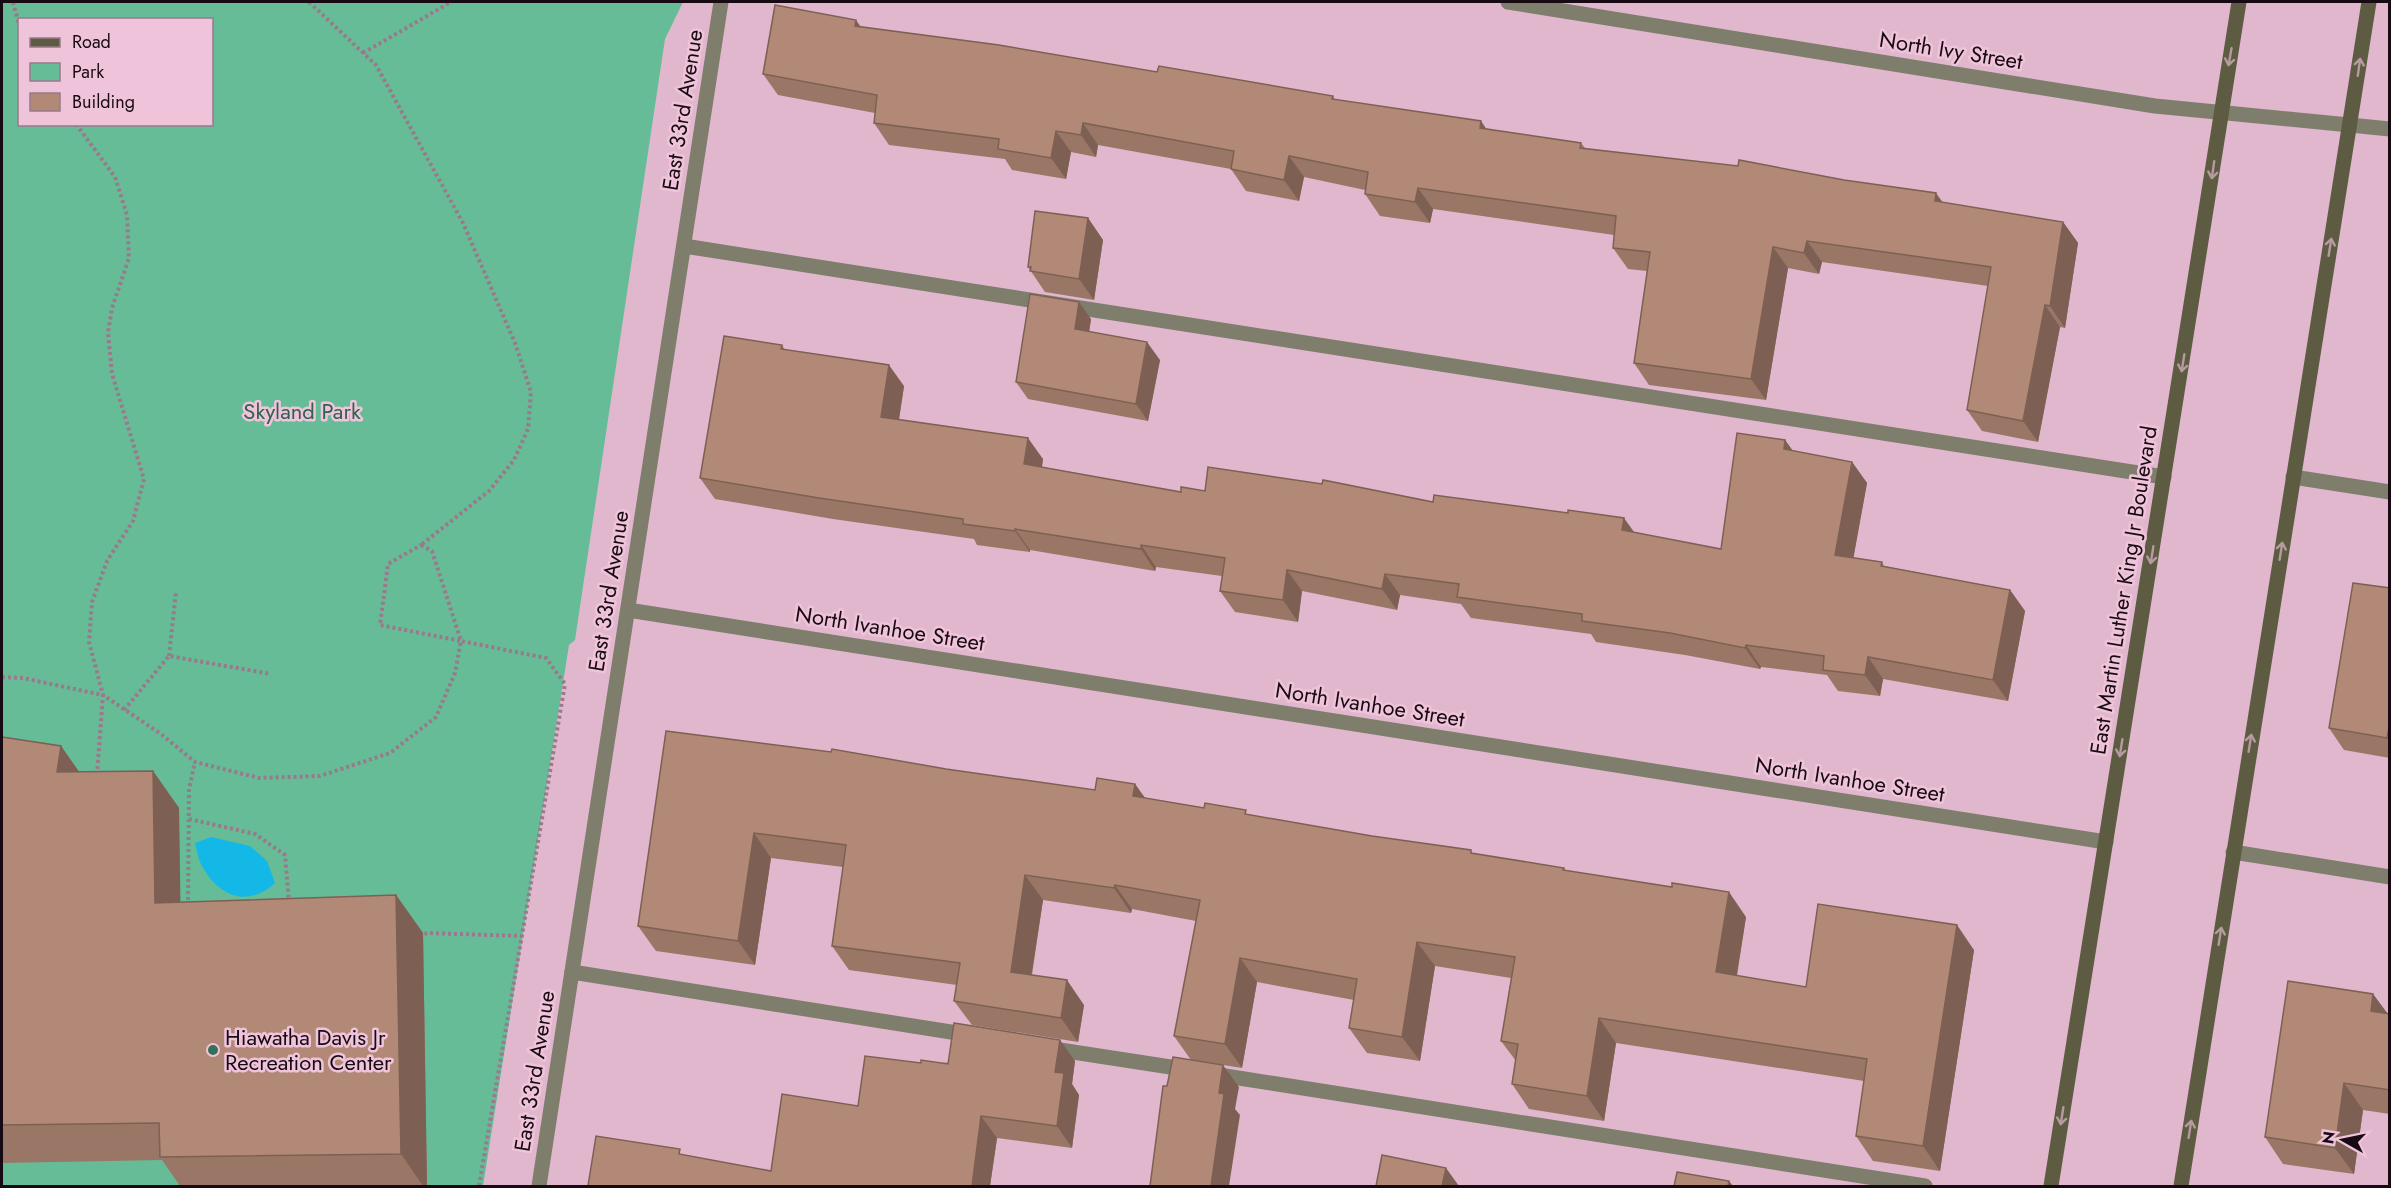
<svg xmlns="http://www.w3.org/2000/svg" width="2391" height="1188" viewBox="0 0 2391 1188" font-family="Jost,sans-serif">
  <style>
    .green { fill: #67bc98; fill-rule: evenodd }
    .water { fill: #13b8e6 }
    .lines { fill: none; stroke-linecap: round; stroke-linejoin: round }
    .path { stroke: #99798b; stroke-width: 4; stroke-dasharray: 3 3; stroke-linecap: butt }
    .lane { stroke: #7f7e6d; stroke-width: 15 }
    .street { stroke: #7f7e6d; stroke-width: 15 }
    .secondary { stroke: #5d5c42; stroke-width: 15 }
    .wall { fill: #997666 }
    .shaded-wall { fill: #7d6053 }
    .building { fill: #b28977; stroke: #7d6053; stroke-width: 1.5 }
    .oneway { stroke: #b59a9e }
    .poi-dot { fill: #366f58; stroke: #efc4db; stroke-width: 2 }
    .labels { text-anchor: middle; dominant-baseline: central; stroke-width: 5; stroke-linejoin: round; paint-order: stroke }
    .street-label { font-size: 22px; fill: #170a12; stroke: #efc4db }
    .park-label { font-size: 22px; fill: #2f624d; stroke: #efc4db }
    .poi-label { font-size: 22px; fill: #170a12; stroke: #efc4db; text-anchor: start }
  </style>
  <rect width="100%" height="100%" fill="#e1b7ce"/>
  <path class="green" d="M2,2H683L665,39L575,640L569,645L483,1186H2ZM20,20H212V124H20Z"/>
  <path class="water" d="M211,837L250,846L267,861L275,883C248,908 219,897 202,866C198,859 197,850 195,843Z"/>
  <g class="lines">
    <path class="path" d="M13,2L20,28
      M309,2L376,65L463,223L515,343L531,392L528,429L514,460L489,491L421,545
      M363,53L451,2
      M76,124L115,177L127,215L129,258L112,308L108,333L112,374L144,479L133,521L107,561L92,602L89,642L103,695L161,734L195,762L259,778L320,776L390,753L436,717L455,673L461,641L546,658L565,684L479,1186
      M421,545L432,551L461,641L380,625L388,564Z
      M169,656L176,592
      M2,677L23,678L103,695L97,774
      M124,710L169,656L271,674
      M189,819L255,834L285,855L289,902
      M188,906L189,789L195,762
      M419,937L427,933L522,936"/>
    <path class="lane" d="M684,246L2164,477
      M2293,477L2390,492
      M572,972L970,1035
      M1047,1048L1190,1070
      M1213,1074L1925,1186"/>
    <path class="street" d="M1508,2L2155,106L2390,129
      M628,610L2106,842
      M2233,852L2390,877
      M539,1186L721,2"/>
    <path class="secondary" d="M2051,1186L2239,2
      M2181,1186L2369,2"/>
  </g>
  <path class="wall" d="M860,27L1157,72L1333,96L1335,100L1486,129L1581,143L1585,148L2063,222L2078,243L2065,328L2060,327L2038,442L1982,431L1967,410L1988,286L1822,262L1819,274L1788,268L1766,400L1649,385L1634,363L1647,271L1628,269L1613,248L1614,235L1433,209L1430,223L1380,216L1365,194V190L1304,177L1299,201L1246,191L1231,169L1098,145L1096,157L1071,152L1066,179L1012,170L1005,159L889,145L874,123L875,113L778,95L763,74Z
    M1088,218L1103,240L1094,300L1045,292L1028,267Z
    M1091,319L1089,332L1160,360L1148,421L1028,399L1016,382Z
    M782,345L785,350L904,386L899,420L1043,459L1042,467L1181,492L1205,491L1433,502L1634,533L1721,549L1785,440L1793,451L1852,462L1867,483L1853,558L1882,562L1884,566L2010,590L2025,611L2008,701L1883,679L1880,696L1838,691L1827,675L1761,667L1760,669L1685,655L1596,642L1591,634L1471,618L1461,604L1400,595L1397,610L1302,591L1298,622L1235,612L1220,591L1222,576L1156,567L1155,571L1030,550V552L977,545L974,539L833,519L715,499L700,478Z
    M2390,588V758L2344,750L2329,728Z
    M666,731L1095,790L1135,784L1145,798L1249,815L1474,854L1564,868L1565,870L1746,917L1737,976L1806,987L1974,950L1940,1171L1873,1161L1856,1136L1864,1081L1616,1043L1604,1121L1529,1109L1512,1084L1516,1061L1501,1041L1511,978L1435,966L1420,1061L1367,1053L1349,1028L1354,1000L1257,982L1242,1068L1191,1060L1174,1036L1196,921L1132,909L1131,913L1043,900L1032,975L1084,1005L1078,1042L972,1025L954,1001L957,985L849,970L832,946L843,867L771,858L755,965L656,951L638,926Z
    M2,737L61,746L79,772L153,771L179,808L180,902L396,895L423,933L427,1186H180L162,1160L2,1163Z
    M2373,994L2387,1013L2390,1014V1114L2363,1110L2354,1174L2283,1164L2265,1137Z
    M1075,1061L1072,1084L1079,1095L1072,1148L997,1138L990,1186H588L685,1155L771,1171L858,1106L921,1063Z"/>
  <path class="shaded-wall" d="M856,20L871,42L855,26Z
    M1481,121L1496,143L1480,128Z
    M1083,123L1098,145L1096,157L1081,135Z
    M1056,131L1071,152L1066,179L1051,158Z
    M1289,156L1304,177L1299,201L1284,180Z
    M1418,188L1433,209L1430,223L1415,202Z
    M1936,193L1951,214L1935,201Z
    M1088,218L1103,240L1094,300L1079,279Z
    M2063,222L2078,243L2065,328L2050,306Z
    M1807,241L1822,262L1819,274L1804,253Z
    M1773,247L1788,268L1766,400L1751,379Z
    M1079,302L1091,319L1087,347L1075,329Z
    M2045,305L2060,327L2038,442L2023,421Z
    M1147,342L1160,360L1148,421L1136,404Z
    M889,365L904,386L896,438L881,417Z
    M1028,438L1043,459L1039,486L1024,464Z
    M1785,440L1800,461L1784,449Z
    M1852,462L1867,483L1850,577L1835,555Z
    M1624,518L1639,539L1622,530Z
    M1015,529L1030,550V552L1015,531Z
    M1141,545L1156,567L1155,571L1141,549Z
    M1287,570L1302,591L1298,622L1283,600Z
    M1385,574L1400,595L1397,610L1382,589Z
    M2010,590L2025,611L2008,701L1993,680Z
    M1746,645L1761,667L1760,669L1745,648Z
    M1868,657L1883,679L1880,696L1865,675Z
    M2390,722V742L2387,738Z
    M61,746L87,783L57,772Z
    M153,771L179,808L181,940L155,903Z
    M1135,784L1152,808L1133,796Z
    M754,833L771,858L755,965L738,941Z
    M1025,875L1043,900L1028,996L1011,972Z
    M1115,885L1132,909L1131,913L1114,888Z
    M1729,892L1746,917L1733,997L1716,972Z
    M396,895L423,933L427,1186H423L401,1154Z
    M1957,925L1974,950L1940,1171L1923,1146Z
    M1417,942L1435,966L1420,1061L1402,1037Z
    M1240,958L1257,982L1242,1068L1225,1044Z
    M1067,980L1084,1005L1078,1042L1061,1018Z
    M2373,994L2390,1017L2371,1011Z
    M1599,1018L1616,1043L1604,1121L1587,1096Z
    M1060,1040L1075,1061L1072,1084L1079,1095L1072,1148L1057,1126L1055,1072Z
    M1223,1065L1239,1087L1235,1109L1240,1115L1229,1186H1211L1219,1093Z
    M2344,1083L2363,1110L2354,1174L2335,1148Z
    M981,1116L997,1138L990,1186H972Z
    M1446,1168L1459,1186H1442Z
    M1729,1181L1733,1186H1728Z"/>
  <path class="building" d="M775,5L856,20L855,26L999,45L1157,72L1159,66L1333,96L1332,99L1481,121L1480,128L1581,143L1580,148L1738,166L1739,160L1844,180L1936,193L1935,201L2063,222L2050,306L2045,305L2023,421L1967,410L1991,267L1807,241L1804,253L1773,247L1751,379L1634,363L1650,252L1613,248L1616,216L1418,188L1415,202L1365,194L1368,172L1289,156L1284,180L1231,169L1234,151L1083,123L1081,135L1056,131L1051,158L998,149L999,139L874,123L877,95L763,74Z
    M1035,211L1088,218L1079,279L1030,271L1031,267H1028Z
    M1030,294L1079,302L1075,329L1147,342L1136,404L1016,382Z
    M724,336L782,345L781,349L889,365L881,417L1028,438L1024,464L1181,492V487L1205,491L1208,467L1322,484L1323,480L1433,502L1434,495L1568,513V510L1624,518L1622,530L1721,549L1737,433L1785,440L1784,449L1852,462L1835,555L1882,562L1881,566L2010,590L1993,680L1868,657L1865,675L1823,670L1824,656L1746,645L1745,648L1670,633L1582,621V614L1457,597L1459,584L1385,574L1382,589L1287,570L1283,600L1220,591L1225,558L1141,545V549L1015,529V531L963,524V519L819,498L700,478Z
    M2353,583L2390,588V722L2387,738L2329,728Z
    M666,731L831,752L832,749L946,769L1095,790L1097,778L1135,784L1133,796L1204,808L1205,803L1246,810L1245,814L1372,836L1471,850V853L1564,868L1563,870L1672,887V883L1729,892L1716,972L1806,987L1818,904L1957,925L1923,1146L1856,1136L1867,1059L1599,1018L1587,1096L1512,1084L1518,1044L1501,1041L1515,957L1417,942L1402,1037L1349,1028L1357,979L1240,958L1225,1044L1174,1036L1200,900L1115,885L1114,888L1025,875L1011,972L1067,980L1061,1018L954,1001L960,963L832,946L846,845L754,833L738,941L638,926Z
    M2,737L61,746L57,772L153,771L155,903L396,895L401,1154L160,1157L159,1123L2,1125Z
    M2288,981L2373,994L2371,1011L2390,1014V1090L2344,1083L2335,1148L2265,1137Z
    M954,1023L1060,1040L1055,1072L1064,1073L1057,1126L981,1116L972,1186H588L596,1136L680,1149L679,1154L771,1171L782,1094L858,1106L865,1056L921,1063V1060L948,1064Z
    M1173,1057L1223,1065L1219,1093L1224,1094L1211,1186H1150L1163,1086H1167Z
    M1382,1155L1446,1168L1442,1186H1376Z
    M1677,1172L1729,1181L1728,1186H1674Z"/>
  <defs><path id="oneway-shaft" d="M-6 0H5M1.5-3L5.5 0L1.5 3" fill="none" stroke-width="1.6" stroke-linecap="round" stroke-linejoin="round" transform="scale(1.5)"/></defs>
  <g class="oneway">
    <use href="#oneway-shaft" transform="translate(2230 57) rotate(100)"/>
    <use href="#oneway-shaft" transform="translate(2359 67) rotate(-82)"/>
    <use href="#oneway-shaft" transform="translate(2213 170) rotate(98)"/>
    <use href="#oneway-shaft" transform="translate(2330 247) rotate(-81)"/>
    <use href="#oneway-shaft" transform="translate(2183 363) rotate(99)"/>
    <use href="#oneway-shaft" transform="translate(2281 551) rotate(-81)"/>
    <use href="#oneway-shaft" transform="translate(2152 555) rotate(99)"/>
    <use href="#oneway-shaft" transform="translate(2250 743) rotate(-81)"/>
    <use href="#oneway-shaft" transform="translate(2121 748) rotate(99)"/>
    <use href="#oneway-shaft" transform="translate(2220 936) rotate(-81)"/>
    <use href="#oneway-shaft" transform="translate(2062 1116) rotate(99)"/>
    <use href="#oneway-shaft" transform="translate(2190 1129) rotate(-81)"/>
  </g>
  <circle class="poi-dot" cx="213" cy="1050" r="6"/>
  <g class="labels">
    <g class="street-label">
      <text transform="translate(1951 50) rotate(9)">North Ivy Street</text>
      <text transform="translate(682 110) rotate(-81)">East 33rd Avenue</text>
      <text transform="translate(2123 590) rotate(-81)">East Martin Luther King Jr Boulevard</text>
      <text transform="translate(608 591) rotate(-81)">East 33rd Avenue</text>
      <text transform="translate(890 628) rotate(9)">North Ivanhoe Street</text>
      <text transform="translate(1370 704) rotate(9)">North Ivanhoe Street</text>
      <text transform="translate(1850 779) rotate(9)">North Ivanhoe Street</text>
      <text transform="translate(534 1071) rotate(-81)">East 33rd Avenue</text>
    </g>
    <g class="park-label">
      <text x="302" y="411">Skyland Park</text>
    </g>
    <g class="poi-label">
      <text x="225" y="1037">Hiawatha Davis Jr<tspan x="225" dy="25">Recreation Center</tspan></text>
    </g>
  </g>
  <rect width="2391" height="1188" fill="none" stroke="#170a12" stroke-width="6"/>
  <rect x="18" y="18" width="195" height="108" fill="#efc4db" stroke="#997a8b" stroke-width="1.5"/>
  <rect x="30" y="38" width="30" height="9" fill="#5d5c42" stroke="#997a8b" stroke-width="1.5"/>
  <text x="72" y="48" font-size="18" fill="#170a12">Road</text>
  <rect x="30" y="63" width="30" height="18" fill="#67bc98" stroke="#997a8b" stroke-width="1.5"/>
  <text x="72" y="78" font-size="18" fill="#170a12">Park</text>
  <rect x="30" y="93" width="30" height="18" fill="#b28977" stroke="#997a8b" stroke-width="1.5"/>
  <text x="72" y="108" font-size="18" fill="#170a12">Building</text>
  <g transform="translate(2343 1140) rotate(279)" stroke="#efc4db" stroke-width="4.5" paint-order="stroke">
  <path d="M0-4.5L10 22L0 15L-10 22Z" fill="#170a12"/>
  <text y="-9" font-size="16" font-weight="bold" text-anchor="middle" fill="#170a12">N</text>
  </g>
</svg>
